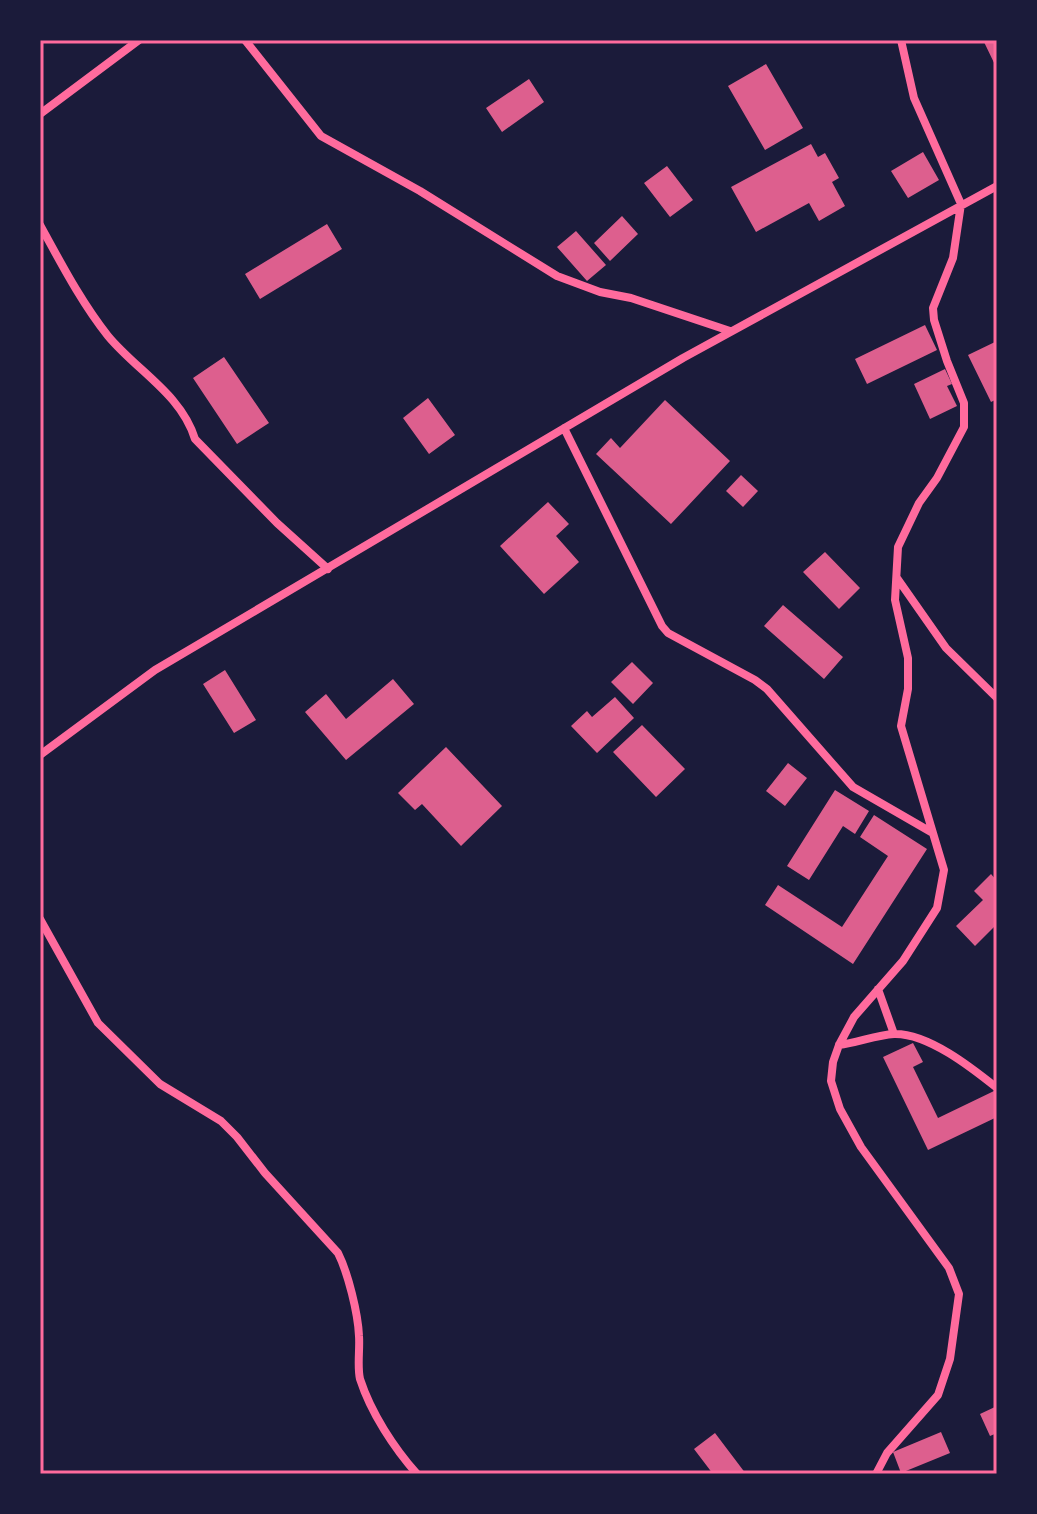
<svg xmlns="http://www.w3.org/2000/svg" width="1037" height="1514" viewBox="0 0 1037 1514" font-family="'Varela Round',sans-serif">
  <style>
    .building { fill: #dd5f8e }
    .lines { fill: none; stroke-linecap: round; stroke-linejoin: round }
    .minor { stroke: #ff6b9d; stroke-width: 8 }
    .neatline { fill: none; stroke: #ff6b9d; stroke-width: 3 }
  </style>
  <rect width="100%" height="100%" fill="#1b1b3a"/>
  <path class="building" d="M989,40H997V69L984,42Z
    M766,64L803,128L765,150L728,86Z
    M529,79L544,102L502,132L486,108Z
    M811,144L818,157L825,153L839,178L832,182L845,206L819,221L809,203L756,232L731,187Z
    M923,152L939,180L908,198L891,171Z
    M667,166L693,200L670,217L644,183Z
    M622,216L638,234L610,261L594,243Z
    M327,224L342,249L260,299L245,274Z
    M576,231L606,265L587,281L557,247Z
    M925,325L937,350L867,384L855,359Z
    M997,341V399L991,402L968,355Z
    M224,357L269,423L237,444L193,378Z
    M945,369L952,384L947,386L957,406L930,419L914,384Z
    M428,398L455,435L429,454L403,418Z
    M665,400L730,461L671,524L596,454L611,438L620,448Z
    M741,475L758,491L743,507L726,491Z
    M548,502L569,524L556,536L579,562L544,594L500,546Z
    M825,552L860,588L839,609L803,572Z
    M783,605L843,657L824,679L764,626Z
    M632,662L653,683L633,704L611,682Z
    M225,670L256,720L234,733L203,684Z
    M393,679L414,704L346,760L305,712L326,694L346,719Z
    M615,697L634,718L597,753L571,726L587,711L592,717Z
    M642,725L685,769L656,797L613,752Z
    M446,747L502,806L461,846L422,804L415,810L398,793Z
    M788,763L807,778L785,806L766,791Z
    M835,790L869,811L855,834L843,826L809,880L787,866Z
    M874,815L927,849L853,964L765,905L778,885L842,927L888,856L860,837Z
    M991,874L997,881V924L975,946L956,926L983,900L974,891Z
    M913,1043L923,1062L913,1067L938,1118L994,1091L997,1097V1117L928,1150L883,1057Z
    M997,1406V1433L990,1436L980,1414Z
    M941,1432L950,1453L901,1473L893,1452Z
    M715,1433L746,1474H713L694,1449Z"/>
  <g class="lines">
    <path class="minor" d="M245,40L321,136L420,191L557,276L600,292L631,298L730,331
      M40,114L139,40
      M40,225C61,263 81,302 108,336C137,371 181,394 195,439L277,523L328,569
      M564,428L662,626L668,633L755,680L767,689L853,787L931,832
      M897,578L946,648L997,698
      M40,755L155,670L683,358L997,186
      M40,919L98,1023L160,1084L221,1121L237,1137L265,1173L338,1253C348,1273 358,1313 359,1336C360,1350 357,1366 360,1379C371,1413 394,1448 417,1474
      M878,989L894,1034
      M839,1045C857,1043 876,1035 894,1034C928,1033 972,1068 997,1088
      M876,1474L887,1453L938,1395L950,1359L959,1294L949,1268L861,1147L840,1109L831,1081L833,1062L839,1045L854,1017L903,961L937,908L944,870L901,726L908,689V658L895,600L898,547L919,503L937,478L964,427V403L947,361L934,320L933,308L953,258L961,204L914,98L901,40"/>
  </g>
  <rect width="1037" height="1514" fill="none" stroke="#1b1b3a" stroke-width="84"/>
  <rect x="42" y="42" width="953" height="1430" class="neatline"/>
</svg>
